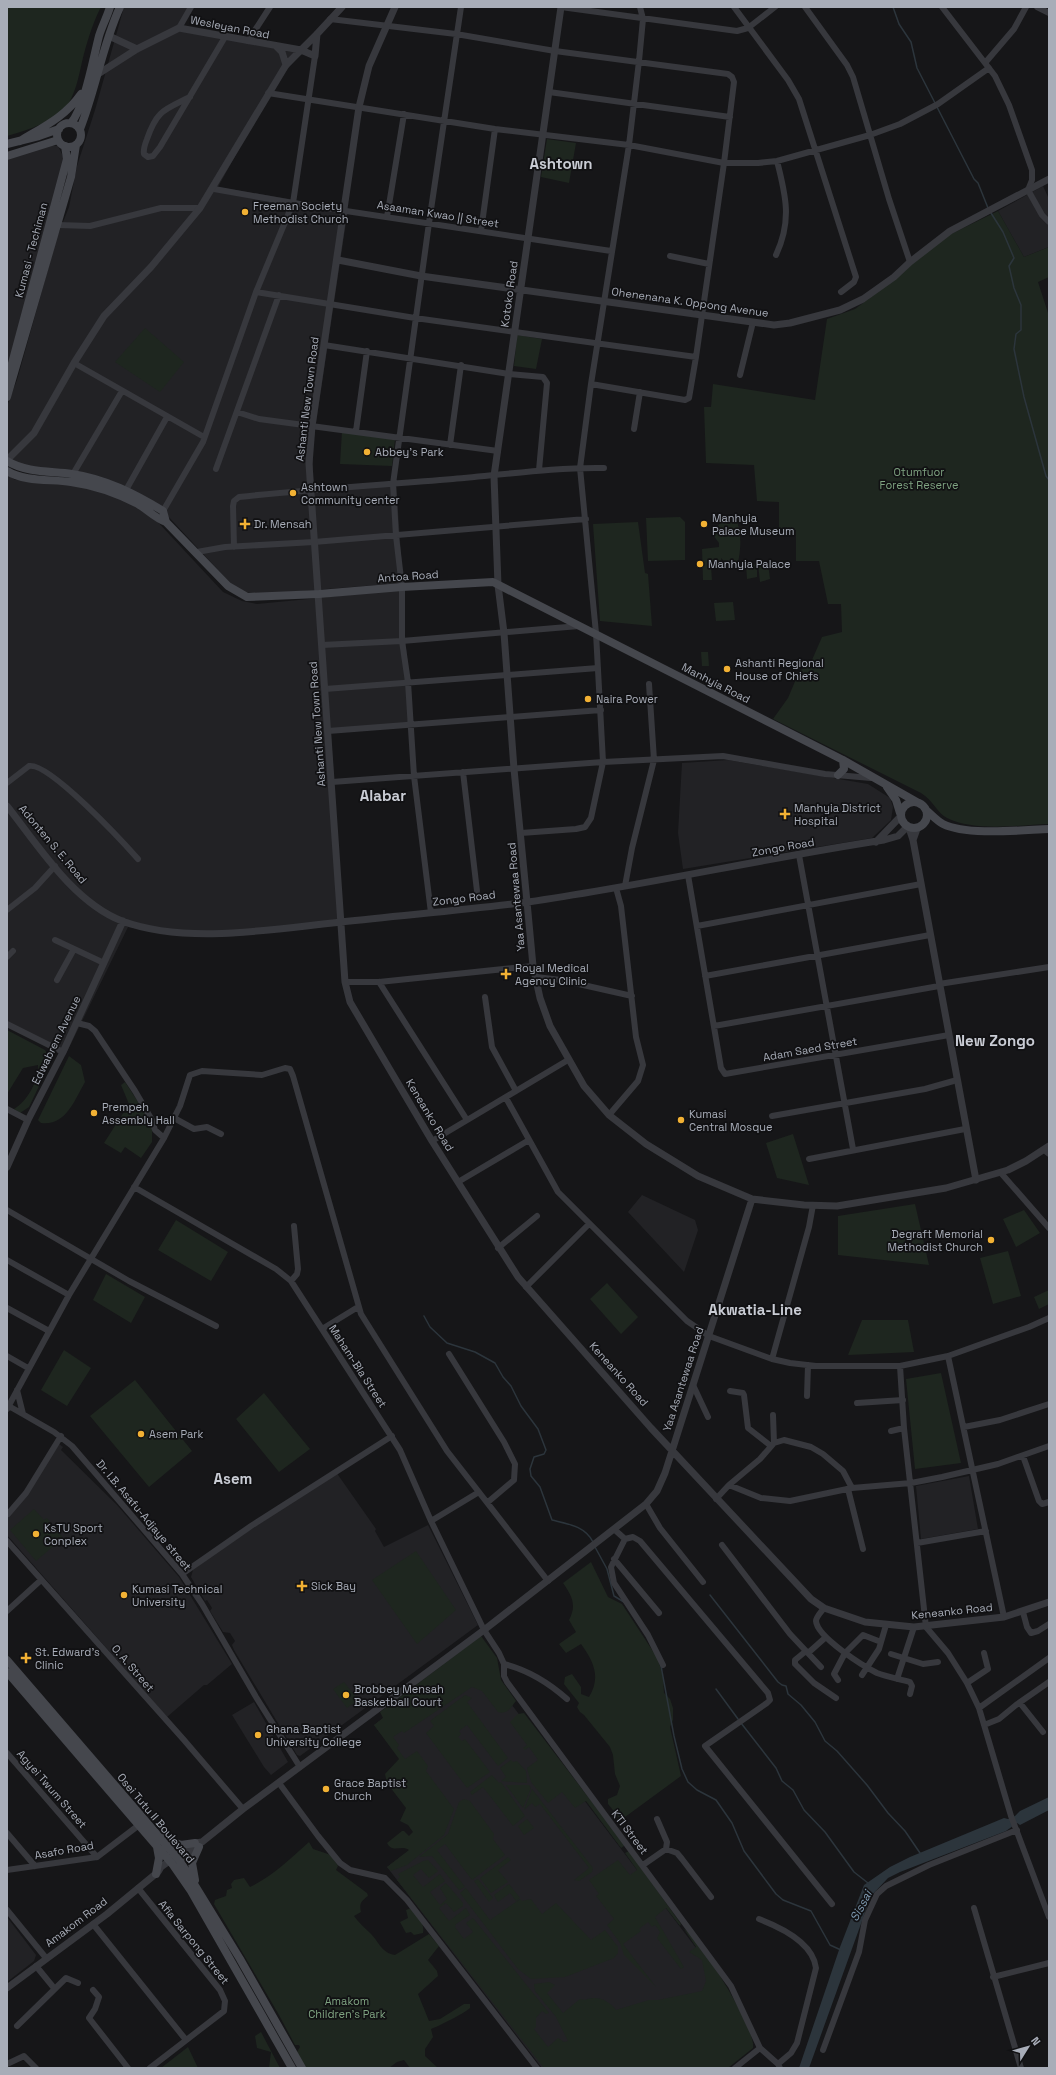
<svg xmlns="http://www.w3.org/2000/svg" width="1056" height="2075" viewBox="0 0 1056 2075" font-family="'Space Grotesk',sans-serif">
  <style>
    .built { fill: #222225 }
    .green { fill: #1e261f }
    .water { fill: #2c353c }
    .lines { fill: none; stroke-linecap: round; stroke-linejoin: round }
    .stream { stroke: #2c353c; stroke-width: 1.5 }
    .minor { stroke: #37383d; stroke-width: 6 }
    .tertiary { stroke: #37383d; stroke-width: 7 }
    .secondary { stroke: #45474d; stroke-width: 8 }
    .poi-dot { fill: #f2b134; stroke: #111113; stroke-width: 1.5 }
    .labels { text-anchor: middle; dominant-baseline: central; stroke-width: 3.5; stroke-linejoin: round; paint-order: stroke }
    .street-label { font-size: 11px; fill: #a8adb8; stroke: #111113 }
    .poi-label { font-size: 11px; fill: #a8adb8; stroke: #111113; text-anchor: start }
    .park-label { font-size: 11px; fill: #7fa381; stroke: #111113 }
    .water-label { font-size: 12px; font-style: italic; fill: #7f9bb3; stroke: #111113 }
    .district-label { font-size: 15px; font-weight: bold; fill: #c9ccd4; stroke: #111113 }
  </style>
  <rect width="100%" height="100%" fill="#161618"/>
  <path class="built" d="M124,7H193L181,26L278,44L301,54L277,81L218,187L348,209L313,444V487L396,482L403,583L263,594L244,592L232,585L166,514L111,484L20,466L10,459L7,455V406L17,380L57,237L69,207L77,166L95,110Z
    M47,145L58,146L65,160L7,376V159Z
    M1043,186L1049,199V247L1024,257L998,211Z
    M7,474L15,480L19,479L75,485L113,495L128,502L155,519L223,592L242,601L257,604L401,590L413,725L331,733L343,925L226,937L170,935L128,927L65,1056L7,1027Z
    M728,760L868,784L890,798L893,807L891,820L872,838L683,869L678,833L682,763Z
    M642,1195L695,1220L698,1230L684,1272L628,1212Z
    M59,1444L63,1447L61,1450L117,1505L179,1577L232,1664L207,1685H204L167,1717L7,1535V1518Z
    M336,1472L376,1529L375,1531L384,1547L428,1525L478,1625L300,1756L297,1755L234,1650L232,1645L235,1641L230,1633L223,1632L210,1611L212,1608L207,1600L205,1601L191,1577L193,1570L210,1557Z
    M969,1476L978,1529L921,1539L916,1486Z
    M462,1658L478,1660L718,1977L726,2068H542L387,1867L448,1821L374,1725Z
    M254,1702L288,1762L271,1775L264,1767L232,1715Z
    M7,1917L36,1955L34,1961L7,1982Z"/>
  <path class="green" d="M7,7H101C94,20 89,36 85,50C79,71 77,101 58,115C45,124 22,132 7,136Z
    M547,139L576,143L569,183L541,177Z
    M998,211L1024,257L1049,247V277L1038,282L1049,316V824C1019,825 975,832 947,818C937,813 933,800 921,793L773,719L788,698L799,672L812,660L822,637L842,632L841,604H828L819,561H796V530L779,531V502L757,501L754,465L706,463L704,407H711L713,384L815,400L827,319L855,309L903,273L922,254L949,235Z
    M145,328L184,362L160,392L115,362Z
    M517,335L542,339L536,369L514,366Z
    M342,431L395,439L392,466L340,464Z
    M680,517L685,522V560L648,561L646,518Z
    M730,517C744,518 741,555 737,565H728L721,558L722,567H711L712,580H703L702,549L719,547V543L713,535C715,526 722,521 730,517Z
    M638,522L645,573L648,574L652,626L600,621L593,524Z
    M768,563L770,579L760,582L758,564Z
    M757,564V577L747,579L746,565Z
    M733,602L735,620L716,621L714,603Z
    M701,652H708L709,666H702Z
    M7,1030L45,1050L51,1061L29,1107L20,1113L14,1109C27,1102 39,1080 38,1065L23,1068L7,1094Z
    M69,1056L81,1065L85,1082C74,1101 66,1126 41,1123L38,1120Z
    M125,1082L152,1123V1142L141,1158L125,1147L121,1153L104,1143L129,1104L121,1085Z
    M793,1134L809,1185L777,1178L766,1143Z
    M915,1204L929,1265L838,1255V1216Z
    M1024,1210L1040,1233L1016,1247L1003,1219Z
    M176,1220L228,1252L211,1281L158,1250Z
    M1008,1251L1021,1296L993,1304L980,1258Z
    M106,1274L145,1297L131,1323L93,1300Z
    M607,1283L638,1317L621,1334L590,1299Z
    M1049,1290V1304L1039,1309L1034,1297Z
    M862,1320H908L914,1352L848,1355Z
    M64,1350L91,1368L67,1406L41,1390Z
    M941,1373L961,1463L915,1469L906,1379Z
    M135,1380L192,1451L149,1487L90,1416Z
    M264,1393L310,1449L279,1472L236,1419Z
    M34,1509L44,1520L47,1518L63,1538L36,1561L10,1530Z
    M416,1551L456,1610L417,1644L372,1580Z
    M591,1562L608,1597L622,1604L658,1659L663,1677L664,1693L670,1699L673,1708V1720L670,1727L681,1776L621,1820L608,1804V1799L617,1795L620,1786L615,1774L613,1755L610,1747L584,1715L580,1712L577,1707L579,1703L564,1684L565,1677L572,1674L581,1687V1694L589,1697C601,1677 594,1662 581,1644L566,1653L559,1644L576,1632L569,1620C577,1605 572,1596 563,1583Z
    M481,1636L497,1658L501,1680L516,1701C511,1707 508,1715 498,1712L482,1691L472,1687L404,1733L402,1731L393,1737L399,1745L397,1748L405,1759L417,1751L428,1766L426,1771L454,1809L444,1835L407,1865L391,1871L387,1867L409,1850C401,1844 393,1854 387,1843L402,1831H404L409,1836L413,1832L408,1825L400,1821L406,1808L387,1783L385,1774L399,1759L374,1725L383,1718L380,1712Z
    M344,1682L358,1700L347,1708L333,1689Z
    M465,1695L472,1698L467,1702L508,1758L498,1766L467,1725L459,1731L461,1734L458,1737L462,1741L465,1739L490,1772L467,1788L426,1733L434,1726L430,1721Z
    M524,1713L624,1844V1846L621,1848L586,1801L575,1808L562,1792L548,1803L531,1782L527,1768L538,1760L529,1747L525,1750L523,1748L527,1745L510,1722L518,1714Z
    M511,1760L513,1762L517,1761L526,1771L527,1783L501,1781L506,1777L500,1768Z
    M492,1775L499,1783L501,1782L525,1816L513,1826L483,1787L472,1795L470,1792Z
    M506,1785H529L531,1788L523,1808Z
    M532,1789L593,1868L592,1872L579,1881L574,1880L589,1868L540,1804L535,1807L532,1803L524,1810Z
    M464,1799L470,1801L494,1834L493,1839L505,1855L472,1880L445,1844L437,1850L465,1887L459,1890L432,1856L419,1857L448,1834L459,1802Z
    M527,1819L534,1828L524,1835L518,1826Z
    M309,1842L313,1849L331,1855L338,1866L336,1870L367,1893L368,1896C361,1901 359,1904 361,1912L354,1916C359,1923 364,1927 369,1932C379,1941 381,1953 395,1955L429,1934L439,1946L428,1960L437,1971L438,1976L418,1994L429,2021L440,2019L464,2004H470V2008C465,2013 439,2026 431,2029L433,2037L425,2049V2056L438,2068H410L404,2060L397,2062L389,2068H304L297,2052L300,2047L299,2045H295L279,2015L214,1904L215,1900L226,1896L227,1890L232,1888L231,1884L234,1880L244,1878L250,1887C273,1876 291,1858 309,1842Z
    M629,1851L681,1924L680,1926L666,1908L655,1917L684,1967L681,1969L657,1938L660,1932L655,1925L652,1927L648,1922L639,1929L641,1931L623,1944L656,1987L624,1955L620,1943L607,1925L614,1919L596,1896L599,1894L589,1880L618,1860L630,1875L637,1870L625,1853Z
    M508,1857L511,1860L498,1870L508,1882L491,1893L480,1878Z
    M428,1860L438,1871L437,1872L429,1878L421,1869L413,1875L423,1887L440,1874L445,1881L430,1892L440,1905L447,1899L440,1888L446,1883L463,1903V1906L454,1912L446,1903L439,1908L449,1921L466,1908L470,1915L456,1924L455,1927L464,1939L473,1932L466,1923L473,1918L549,2013L546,2014L542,2011L536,2018V2027L534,2029L548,2047L558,2038L564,2042L568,2041L556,2017L535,1991L534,1984L549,1982L555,1985L547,1993L563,2013L580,1999C586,2001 588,1998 593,1998C602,1997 612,2004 616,2010L649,2000H658L702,1991L706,1981L702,1960L689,1952L696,1947L684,1929C700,1939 757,2030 753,2048L728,2068H544L397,1880L400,1877L398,1874L423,1861Z
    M478,1879L493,1898L489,1902L474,1881Z
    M509,1884L520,1898L516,1901L510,1893L498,1902L494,1895Z
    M466,1888L490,1920L520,1899L522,1901L531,1899L542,1914L556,1903L591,1940L605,1930L618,1947V1953L614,1958L565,1977L531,1979L518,1969L460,1893Z
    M411,1908C417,1915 425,1923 423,1933L414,1935L411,1932L406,1933L400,1922L408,1918L406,1910Z
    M261,2032L280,2068H269L271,2052L257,2048L255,2036Z
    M188,2047L198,2068H161Z"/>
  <path class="water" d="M1049,1797V1810L1020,1825L1017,1823L1006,1831L900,1872L888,1878L871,1896L809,2068H799L840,1947L864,1885L890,1867L910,1857L1004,1818L1008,1819L1015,1816L1020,1811Z"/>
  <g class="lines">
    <path class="stream" d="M893,7L899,24L911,42L917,68L935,103
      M937,107L974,179L978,183L988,208
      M991,213L1003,232L1014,258L1009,266L1014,288L1021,305V330L1016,334L1014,349L1024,397L1046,476L1049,480
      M424,1316L430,1327L447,1343L475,1352L495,1363L503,1377L511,1386L521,1406L538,1429L546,1450L544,1454L534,1457L530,1469L531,1476L540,1487L552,1520C568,1524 585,1526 593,1542
      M595,1547L607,1569L614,1596L624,1602
      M710,1595L778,1682L782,1685L786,1686L788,1694L801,1705L815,1722L825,1741L837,1751L867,1785L888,1813L905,1831L920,1853
      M661,1666L674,1736L682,1769L688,1782L697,1790L716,1800L732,1823L744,1851L776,1894L783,1900L811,1911L830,1945L841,1950
      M716,1689L738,1719
      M741,1723L776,1768L782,1781L793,1790L804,1810L825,1832L854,1872L868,1883"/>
    <path class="minor" d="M561,7L737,31L748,28L775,7
      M734,7L788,80L799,99L856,277L854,282L841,292
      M805,7L847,65L853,77L889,199L910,262
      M942,7L995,76L1009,105L1032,170V180L1028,190L1042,215L1049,222
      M1037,7L1049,13
      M330,19L456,34L555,51L728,74L732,77L734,82L724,163L696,357L689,398L685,400L591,384
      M179,28L191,7
      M248,41L270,7
      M985,63L1014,29L1026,7
      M549,92L730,117
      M268,93L495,129L629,145L724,163H758L777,161L870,135L900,124L938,104L989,68
      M190,97C164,110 157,110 147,139C145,144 143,149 144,154L148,157L153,156L160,147L225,37
      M214,189L293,203L611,251
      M387,217L404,114
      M58,225L90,226L161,208H200
      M481,231L495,129
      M776,255C792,221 786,196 777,161
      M670,256L709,264
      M256,292L415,318L696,357
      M324,345L509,374L543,377L547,383L539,470
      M74,363L204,437
      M740,375L753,322
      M237,412L259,419L498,451
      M634,429L640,392
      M356,431L367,351
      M450,445L461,365
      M216,469L279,295
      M73,474L122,391
      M126,490L167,417
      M163,511L203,442L256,292L293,203L315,56
      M234,547L233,506L234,501L239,497C310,489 381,485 453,479C503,475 553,467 604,468
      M197,552L225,547L314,542L586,519
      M322,645L402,641L579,626
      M325,689L598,668
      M328,731L601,710
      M463,772L477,891
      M332,782L603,762L723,756L825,774L871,778
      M7,783L29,766C49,762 123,842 138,859
      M521,833L576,829L585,827L591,818L603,762L596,633L580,468L591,384L629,145L639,61L643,19L640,7
      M799,855L853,1149
      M688,875L721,1068L725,1074L949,1035
      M625,886L632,848L654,760L649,684
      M7,910L35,888L55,866
      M431,913L414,776L408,682L402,641V587L396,536L393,484L429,223L461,7
      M697,926L921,884
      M55,940L104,963
      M7,957L13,951
      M705,976L930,935
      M536,977L561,980L632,996
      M57,980L74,949
      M345,982H379L533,966
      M379,982L467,1120
      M939,984L1049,967
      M485,997L492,1047L516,1091
      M77,1023L89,1026L95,1031L135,1091L152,1120L155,1130L164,1138
      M7,1024L63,1052
      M714,1026L939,986
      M506,1098L558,1192L687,1321L709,1336L772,1359L790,1363L816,1366H900L948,1356L1029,1327L1049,1318
      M7,1109L28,1120
      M609,1115L638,1081L643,1065L636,1037L621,906L616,888
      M772,1116L925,1089L957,1080
      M174,1118L194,1129L207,1127L221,1134
      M432,1141L568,1060
      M1044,1150L1049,1154
      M809,1159L965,1129
      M1001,1173L1049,1228
      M458,1182L529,1140
      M134,1187L276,1269L291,1281L400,1450L431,1521L484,1630L499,1653L504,1664V1676L507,1682L731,1986L760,2048
      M7,1210L129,1281L216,1326
      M498,1248L537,1216
      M7,1260L69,1295
      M291,1281L297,1274L298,1269L294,1226
      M526,1287L589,1224
      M7,1308L49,1331
      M322,1329L358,1307
      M449,1354L504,1442L515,1464L514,1480L488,1502
      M7,1356L28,1368
      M948,1356L1004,1617
      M772,1359L809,1227L813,1205
      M900,1366L904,1428L926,1627L948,1653L967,1683L979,1708L1011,1816L1049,1917
      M693,1385L708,1417
      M17,1390L23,1414
      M730,1391L743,1393L744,1395L748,1428L771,1446
      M807,1396L808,1365
      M857,1403L903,1400
      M7,1405L54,1432L72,1446L182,1574L202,1604L256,1697L300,1767
      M7,1409L69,1295L164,1138L180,1106L190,1075L202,1071L262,1075L285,1068L290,1069L293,1076L361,1314L447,1451L548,1581
      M773,1415L774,1443
      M964,1427L1000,1420L1049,1404
      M891,1431L904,1428
      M1023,1456L1039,1501L1042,1504L1049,1502
      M729,1485L760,1459L774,1443L784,1440L811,1447L823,1454L843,1471L852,1488
      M848,1489L863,1549
      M716,1499L729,1485L761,1498L790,1501L852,1488L911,1483L942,1477L998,1464L1049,1446
      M646,1504L660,1528L703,1582
      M8,1514L26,1493L61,1436
      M431,1521L479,1492
      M615,1530L625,1539L633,1537L640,1541L768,1693L770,1700L767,1703L705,1746L832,1904
      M625,1539L611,1567L614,1583L648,1635L663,1665
      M7,1541L184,1740L243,1809
      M917,1543L986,1531
      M722,1545L790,1634L821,1667
      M614,1559L659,1613
      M182,1574L251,1526L392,1436
      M824,1608C822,1611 816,1617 816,1621C817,1637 863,1666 877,1673C887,1677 900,1679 910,1682L912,1686L910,1694
      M7,1611L41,1580
      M1023,1612L1027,1627L1031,1633L1038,1631L1049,1624
      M806,1651L795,1660V1664L814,1683L836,1698
      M808,1653L826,1637
      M891,1654L923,1664L938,1662
      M504,1664C528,1670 549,1683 567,1699
      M862,1675L879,1649L886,1625
      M897,1679L914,1627
      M838,1680L834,1674L845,1653L863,1635L881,1642
      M967,1683L988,1669L984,1653
      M1020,1703L1043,1732
      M979,1708L1049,1658
      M984,1725L999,1719L1016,1705L1049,1682
      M7,1753L97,1857
      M279,1783L318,1836L340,1863L350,1870L385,1878L407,1900L537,2068
      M7,1833L35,1866
      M666,1849L677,1853L682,1859L711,1897
      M643,1865L666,1849L667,1842L657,1819
      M7,1870L97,1857L139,1825
      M138,1888L220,1990L225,2001L224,2011L150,2068
      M974,1908L1021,2068
      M7,1910L46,1958
      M759,1919C780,1927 813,1942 816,1968L797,2043L791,2053L778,2064
      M93,1924L186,2040
      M36,1966L54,1988
      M993,1977L1049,1963
      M93,1990L99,1997L95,2009L89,2018L128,2068
      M17,2026L66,1978L78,1983
      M760,2048L778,2064L780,2068
      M823,2050L859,1952L865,1920L877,1894L886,1886L929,1865L1017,1830
      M7,2064L24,2056L36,2068
      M735,2068L760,2048"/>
    <path class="tertiary" d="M395,7L369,66L359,107L312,426L309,464L345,982L350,1002L432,1141L518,1277L651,1428L811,1599L824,1608L865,1622L914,1627L1004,1617L1049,1602
      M561,7L494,476L498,585L504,633L514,769L527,902L533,966L540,998L550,1026L584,1086L609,1115L646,1144L698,1176L752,1199L804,1205L837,1206L946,1188L1008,1170L1026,1161L1049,1146
      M109,36L137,49
      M276,46L282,52L286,65
      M98,74L137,49L179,28L301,50L315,56L317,34
      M338,260L421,276L774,325L790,323L840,310L863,299L894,277L910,262L950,231L1049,179
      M7,460L34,433L74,363L104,316L151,267L200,208L286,65L317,34L342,7
      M7,806C38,845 73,902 122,921C187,945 273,929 341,922C403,915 466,910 528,902C647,885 765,858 884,840L898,836L907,827
      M909,828L913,840L976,1180
      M913,840L917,829
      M876,842L900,817
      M7,1167L28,1120L63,1052L123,921
      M176,1863L199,1846
      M7,1988L107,1914L158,1872L161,1867L195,1843L202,1842L243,1809L484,1630L646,1504L657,1491L665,1473L752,1199"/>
    <path class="secondary" d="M57 135a12 12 0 1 1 24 0a12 12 0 1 1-24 0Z
      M71,123C85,106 93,59 99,36C102,26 107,17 110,7
      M80,129C96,89 102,46 120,7
      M20,141C43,127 65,117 81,94
      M7,144L39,136L59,129
      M7,156L58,140
      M7,382L67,159L65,146
      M7,397L71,177L76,145
      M7,461C27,473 50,471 72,474C106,479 135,494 163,511L166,522L228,586L247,597L319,594L402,587L493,582L843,760L922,805
      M7,471C25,482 50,479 71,482C93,485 117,493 138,504C148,510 155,518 166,522
      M838,775L844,769L843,760
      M887,787L896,800L900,813
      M901 815a13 13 0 1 1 26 0a13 13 0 1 1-26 0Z
      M926,810C932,815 937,821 943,824C967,836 1022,830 1049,829
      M7,1660L180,1861L240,1959L302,2068
      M7,1672L173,1865L191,1891L292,2068
      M163,1838L181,1845L195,1843
      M156,1874L159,1858L157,1847
      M195,1880L192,1863L199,1847"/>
  </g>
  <g class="poi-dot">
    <circle cx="245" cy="212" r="4"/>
    <circle cx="367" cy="452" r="4"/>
    <circle cx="293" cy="493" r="4"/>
    <path d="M243 518h4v4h4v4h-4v4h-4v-4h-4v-4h4z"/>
    <circle cx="704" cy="524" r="4"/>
    <circle cx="700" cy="564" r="4"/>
    <circle cx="727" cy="669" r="4"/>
    <circle cx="588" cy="699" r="4"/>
    <path d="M783 808h4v4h4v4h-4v4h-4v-4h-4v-4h4z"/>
    <path d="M504 968h4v4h4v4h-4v4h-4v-4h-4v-4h4z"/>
    <circle cx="94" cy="1113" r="4"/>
    <circle cx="681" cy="1120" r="4"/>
    <circle cx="991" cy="1240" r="4"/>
    <circle cx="141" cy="1434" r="4"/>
    <circle cx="36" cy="1534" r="4"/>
    <path d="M300 1580h4v4h4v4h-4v4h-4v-4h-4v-4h4z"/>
    <circle cx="124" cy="1595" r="4"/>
    <path d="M24 1652h4v4h4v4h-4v4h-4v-4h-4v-4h4z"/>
    <circle cx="346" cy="1695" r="4"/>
    <circle cx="258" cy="1735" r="4"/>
    <circle cx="326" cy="1789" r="4"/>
  </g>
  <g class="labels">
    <g class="street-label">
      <text transform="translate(230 27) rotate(11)">Wesleyan Road</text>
      <text transform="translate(438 214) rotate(9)">Asaaman Kwao || Street</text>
      <text transform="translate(31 250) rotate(-75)">Kumasi - Techiman</text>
      <text transform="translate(509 294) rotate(-82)">Kotoko Road</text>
      <text transform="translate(690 302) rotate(8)">Ohenenana K. Oppong Avenue</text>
      <text transform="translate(307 399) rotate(-83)">Ashanti New Town Road</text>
      <text transform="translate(408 576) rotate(-4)">Antoa Road</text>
      <text transform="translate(716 683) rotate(27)">Manhyia Road</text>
      <text transform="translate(317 724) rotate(-94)">Ashanti New Town Road</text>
      <text transform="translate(53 844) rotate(50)">Adonten S. E. Road</text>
      <text transform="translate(783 847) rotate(-10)">Zongo Road</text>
      <text transform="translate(516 897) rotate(-95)">Yaa Asantewaa Road</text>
      <text transform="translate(464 898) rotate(-7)">Zongo Road</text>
      <text transform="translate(56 1040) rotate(-64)">Edwabrem Avenue</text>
      <text transform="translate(810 1049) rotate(-10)">Adam Saed Street</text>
      <text transform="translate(430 1115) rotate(59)">Keneanko Road</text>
      <text transform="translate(358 1366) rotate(57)">Maham-Bla Street</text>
      <text transform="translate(619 1374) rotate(48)">Keneanko Road</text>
      <text transform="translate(683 1379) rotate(-72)">Yaa Asantewaa Road</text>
      <text transform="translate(144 1515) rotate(50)">Dr. I.B. Asafu-Adjaye street</text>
      <text transform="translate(952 1611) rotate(-6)">Keneanko Road</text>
      <text transform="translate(133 1668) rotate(49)">O. A. Street</text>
      <text transform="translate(52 1789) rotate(49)">Agyei Twum Street</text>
      <text transform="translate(156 1818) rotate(50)">Osei Tutu II Boulevard</text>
      <text transform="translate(630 1832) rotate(53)">KTI Street</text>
      <text transform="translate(64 1850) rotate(-10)">Asafo Road</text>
      <text transform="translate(76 1922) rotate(-37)">Amakom Road</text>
      <text transform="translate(194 1942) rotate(51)">Afia Sarpong Street</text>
    </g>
    <g class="poi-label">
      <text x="253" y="206">Freeman Society<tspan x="253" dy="13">Methodist Church</tspan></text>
      <text x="375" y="452">Abbey's Park</text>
      <text x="301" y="487">Ashtown<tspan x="301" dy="13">Community center</tspan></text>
      <text x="712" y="518">Manhyia<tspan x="712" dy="13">Palace Museum</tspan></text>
      <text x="254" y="524">Dr. Mensah</text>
      <text x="708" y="564">Manhyia Palace</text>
      <text x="735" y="663">Ashanti Regional<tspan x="735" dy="13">House of Chiefs</tspan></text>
      <text x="596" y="699">Naira Power</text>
      <text x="794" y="808">Manhyia District<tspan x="794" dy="13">Hospital</tspan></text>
      <text x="515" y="968">Royal Medical<tspan x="515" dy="13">Agency Clinic</tspan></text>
      <text x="102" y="1107">Prempeh<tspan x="102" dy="13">Assembly Hall</tspan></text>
      <text x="689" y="1114">Kumasi<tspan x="689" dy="13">Central Mosque</tspan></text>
      <text x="983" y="1234" text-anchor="end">Degraft Memorial<tspan x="983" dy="13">Methodist Church</tspan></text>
      <text x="149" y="1434">Asem Park</text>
      <text x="44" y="1528">KsTU Sport<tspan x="44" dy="13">Conplex</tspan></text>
      <text x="311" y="1586">Sick Bay</text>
      <text x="132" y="1589">Kumasi Technical<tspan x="132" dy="13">University</tspan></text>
      <text x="35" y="1652">St. Edward's<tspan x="35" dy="13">Clinic</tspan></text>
      <text x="354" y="1689">Brobbey Mensah<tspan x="354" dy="13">Basketball Court</tspan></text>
      <text x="266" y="1729">Ghana Baptist<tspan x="266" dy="13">University College</tspan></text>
      <text x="334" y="1783">Grace Baptist<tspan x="334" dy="13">Church</tspan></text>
    </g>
    <g class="park-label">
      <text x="919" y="472">Otumfuor<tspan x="919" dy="13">Forest Reserve</tspan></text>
      <text x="347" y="2001">Amakom<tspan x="347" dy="13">Children's Park</tspan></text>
    </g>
    <g class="water-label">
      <text transform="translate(861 1906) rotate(-62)">Sissai</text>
    </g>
    <g class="district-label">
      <text x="561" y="163">Ashtown</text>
      <text x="383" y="795">Alabar</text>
      <text x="995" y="1040">New Zongo</text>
      <text x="755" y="1309">Akwatia-Line</text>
      <text x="233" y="1478">Asem</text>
    </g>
  </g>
  <rect width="1056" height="2075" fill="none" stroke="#a8adb8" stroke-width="16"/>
  <g transform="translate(1028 2047) rotate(53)" stroke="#111113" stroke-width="3" paint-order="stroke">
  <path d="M0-3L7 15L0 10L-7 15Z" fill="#a8adb8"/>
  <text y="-6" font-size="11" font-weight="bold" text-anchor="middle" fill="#a8adb8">N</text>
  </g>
</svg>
